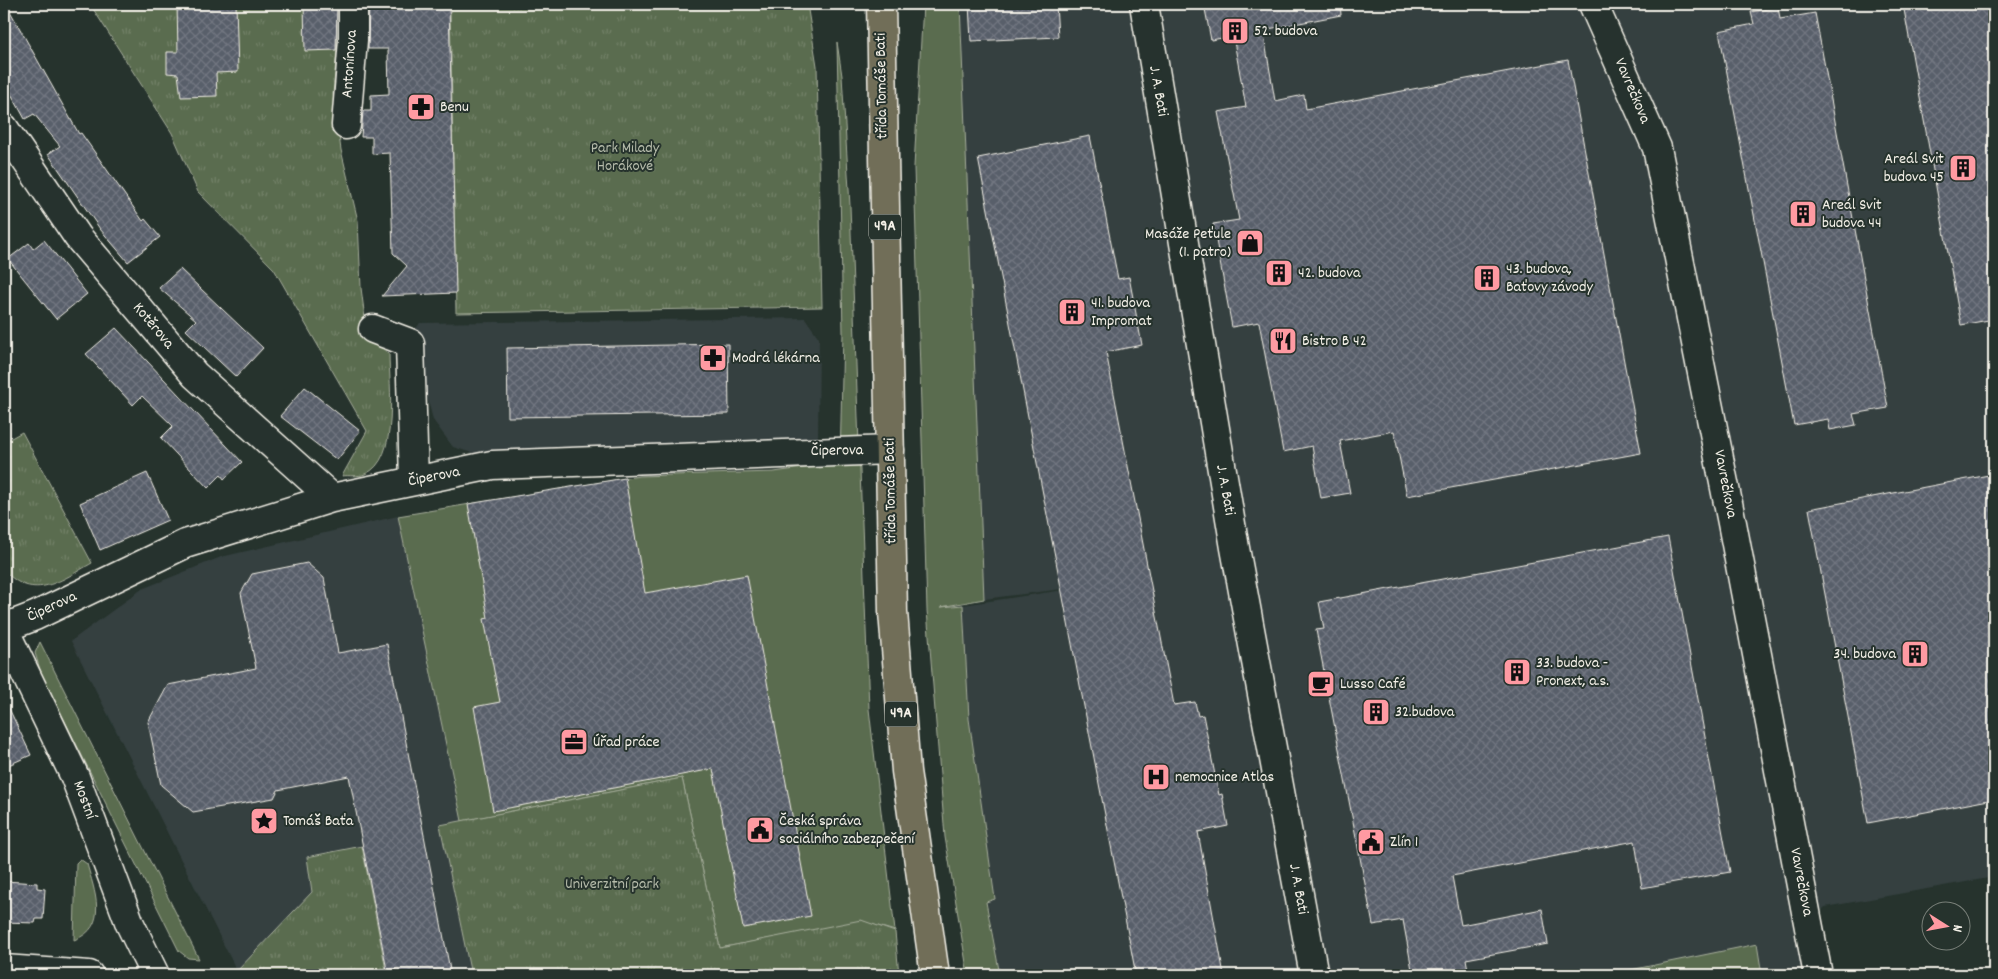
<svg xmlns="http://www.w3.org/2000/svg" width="1998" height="979" viewBox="0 0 1998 979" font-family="Dekko,sans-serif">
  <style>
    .built { fill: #354040 }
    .green { fill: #5a6c4f; stroke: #a7ae9c }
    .park { fill: url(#park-tufts); stroke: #a7ae9c }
    .building { fill: url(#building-cross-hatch); stroke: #f4f1e8 }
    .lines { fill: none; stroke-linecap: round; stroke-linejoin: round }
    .minor-casing { stroke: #f4f1e8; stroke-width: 31 }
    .primary-casing { stroke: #f4f1e8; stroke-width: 31 }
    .minor { stroke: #26332d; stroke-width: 28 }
    .primary { stroke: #716e59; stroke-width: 28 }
    .labels { text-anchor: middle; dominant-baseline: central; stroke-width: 4; stroke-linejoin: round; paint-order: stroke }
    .shield { fill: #26332d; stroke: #b6b8b0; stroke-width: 1 }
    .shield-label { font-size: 15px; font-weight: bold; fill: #f4f1e8 }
    .poi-label { font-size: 16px; fill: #f4f1e8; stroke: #26332d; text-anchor: start }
    .street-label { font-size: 16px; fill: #f4f1e8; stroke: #26332d }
    .park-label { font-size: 16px; fill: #b6bcab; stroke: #26332d }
  </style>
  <defs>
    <pattern id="park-tufts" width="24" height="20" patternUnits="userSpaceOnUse" patternTransform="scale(1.25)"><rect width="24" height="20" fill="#5a6c4f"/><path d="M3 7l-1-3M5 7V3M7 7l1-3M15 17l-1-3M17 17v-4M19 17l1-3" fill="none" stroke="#728168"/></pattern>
    <pattern id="building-cross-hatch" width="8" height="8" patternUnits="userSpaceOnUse" patternTransform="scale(1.25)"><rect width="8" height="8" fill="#595e6b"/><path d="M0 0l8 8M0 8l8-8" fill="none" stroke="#717680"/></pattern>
  </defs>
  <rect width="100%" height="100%" fill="#26332d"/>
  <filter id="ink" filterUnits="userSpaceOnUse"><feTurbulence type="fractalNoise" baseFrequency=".02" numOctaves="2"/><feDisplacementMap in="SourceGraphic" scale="10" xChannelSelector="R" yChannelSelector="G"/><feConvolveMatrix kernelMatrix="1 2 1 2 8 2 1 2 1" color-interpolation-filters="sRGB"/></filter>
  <g filter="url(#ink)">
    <path class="built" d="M958,4H1994V877L1825,907L1796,936L1804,975H1000L987,901L995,899L969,719L963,605L1131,580L984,599Z
      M805,318L819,338L818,439L498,461L453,447L433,420L426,392H416L415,330L420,323Z
      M398,516L425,608L462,821L440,826L471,975H387L363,854L237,971L71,641L142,589L221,557Z"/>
    <path class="green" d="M923,4H960L984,599L941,607L963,605L969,719L995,899L986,902L1000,975H968L945,837L927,610L914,167Z
      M837,42L842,76L850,206L869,709L895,931L861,921L720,948L682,778L462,821L398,516L639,476L774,472L840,463L843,333Z
      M40,642L199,959L188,958L179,951L41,673L35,653Z
      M80,859L87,864C94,890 110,927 74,940L76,863Z
      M1757,944L1762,975H1606Z"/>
    <path class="park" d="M90,4H336L337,50L333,94L341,150L358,221L361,288L367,334L389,354C389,384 400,460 365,474C359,477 348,475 342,476L367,431L274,269L198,192L172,133Z
      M450,4H807L817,66L822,307L456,313Z
      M22,432L92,563C62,580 33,603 4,570V442Z
      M682,778L720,948L861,920L895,932L899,975H471L440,825Z
      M362,846L387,975H236L237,971L312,892L307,857Z"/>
    <path class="building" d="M4,4H6L79,134L81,133L143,221L145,219L160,237L128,262L100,229L48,154L60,146L34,114L25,119L4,81Z
      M177,4H236L238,72L216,73L217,96L181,97L178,74L167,73V52H178Z
      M304,4H337L336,50L305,51Z
      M369,4H449L456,293L382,296L407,266L393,253L390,153L372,154V137H361L363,111H371V95L389,94L388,49H368Z
      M969,4H1056L1058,37L971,41Z
      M1204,4H1340L1341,15L1263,30L1275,101L1304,95L1306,109L1568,60L1641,453L1407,496L1394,431L1340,441L1350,493L1321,498L1312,446L1283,452L1259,322L1232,327L1213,224L1239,220L1218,112L1246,107L1233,36L1211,40Z
      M1903,4H1992L1994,17V319L1961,325Z
      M1778,7L1780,19L1815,13L1888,408L1853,414L1856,425L1830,430L1828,419L1794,425L1719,31L1754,24L1751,12Z
      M1090,136L1118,279L1129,277L1142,345L1106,352L1174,705L1195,702L1198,716L1203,715L1219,795L1222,794L1228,826L1198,832L1224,975H1136L978,158Z
      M44,240L87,294L56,319L8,259L29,243L33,249Z
      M180,269L263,348L236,377L186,330L196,320L159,288Z
      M116,328L242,462L224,479L221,475L208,488L161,438L173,426L142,396L133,405L86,354Z
      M728,344L729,414L508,417L507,348Z
      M305,387L360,431L337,460L280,416Z
      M147,473L168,520L100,550L80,503Z
      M1994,474V799L1868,823L1809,509Z
      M625,478L645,593L747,575L811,916L743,928L713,769L493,811L474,707L500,702L484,619L488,618L468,504Z
      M1668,537L1730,872L1642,888L1635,841L1452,876L1461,925L1542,909L1548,944L1466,959L1469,975H1413L1403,920L1373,925L1316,630L1324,629L1319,602Z
      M307,563L324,578L338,653L387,644L451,975H397L395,969L387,970L349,776L278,790L274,798L193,812L161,785L148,722L168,685L256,668L241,593L252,574Z
      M4,698L31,755L4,767Z
      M4,881L37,883V888L45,889L43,919H36L35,923L4,922Z"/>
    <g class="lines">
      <defs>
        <path id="minor" d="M1144,4L1235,548L1314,975
          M1593,4L1657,148L1732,523L1818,975
          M346,125L353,40V4
          M4,128L78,237L195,375L332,498
          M373,329L410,343L414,481
          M4,628L35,616L185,544L332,498L492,465L890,450
          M4,629L75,777L130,924L155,975
          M4,969L89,975"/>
        <path id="primary" d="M881,4L893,612L906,771L935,975"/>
      </defs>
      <use href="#minor" class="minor-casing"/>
      <use href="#primary" class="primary-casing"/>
      <use href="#minor" class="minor"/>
      <use href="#primary" class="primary"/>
    </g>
  </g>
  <defs>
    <symbol id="building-square" viewBox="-11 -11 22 22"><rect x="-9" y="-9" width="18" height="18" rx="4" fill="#ff9aa2" stroke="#26332d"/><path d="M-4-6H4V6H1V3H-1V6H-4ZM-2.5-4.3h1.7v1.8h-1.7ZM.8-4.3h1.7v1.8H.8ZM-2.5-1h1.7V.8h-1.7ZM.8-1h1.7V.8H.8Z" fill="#111"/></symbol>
    <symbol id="pharmacy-square" viewBox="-11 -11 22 22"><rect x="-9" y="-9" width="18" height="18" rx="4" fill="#ff9aa2" stroke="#26332d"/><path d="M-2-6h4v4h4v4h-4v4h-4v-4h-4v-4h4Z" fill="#111"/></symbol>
    <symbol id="shop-square" viewBox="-11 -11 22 22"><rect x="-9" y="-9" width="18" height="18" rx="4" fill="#ff9aa2" stroke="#26332d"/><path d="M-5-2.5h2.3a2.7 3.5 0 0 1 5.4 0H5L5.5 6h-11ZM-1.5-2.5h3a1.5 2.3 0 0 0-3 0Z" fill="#111"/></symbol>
    <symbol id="restaurant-square" viewBox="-11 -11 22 22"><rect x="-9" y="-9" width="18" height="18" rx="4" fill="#ff9aa2" stroke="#26332d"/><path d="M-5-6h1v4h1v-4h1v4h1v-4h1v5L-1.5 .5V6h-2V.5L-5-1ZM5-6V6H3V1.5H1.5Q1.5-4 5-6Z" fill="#111"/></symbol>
    <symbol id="cafe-square" viewBox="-11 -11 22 22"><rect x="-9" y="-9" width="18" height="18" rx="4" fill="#ff9aa2" stroke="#26332d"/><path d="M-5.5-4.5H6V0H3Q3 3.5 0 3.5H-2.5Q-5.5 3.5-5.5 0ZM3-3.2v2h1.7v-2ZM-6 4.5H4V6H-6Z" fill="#111"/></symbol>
    <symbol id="office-square" viewBox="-11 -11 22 22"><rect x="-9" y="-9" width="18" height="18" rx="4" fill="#ff9aa2" stroke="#26332d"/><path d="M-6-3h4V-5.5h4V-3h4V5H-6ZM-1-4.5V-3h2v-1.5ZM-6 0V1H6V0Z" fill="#111"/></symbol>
    <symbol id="hospital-square" viewBox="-11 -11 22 22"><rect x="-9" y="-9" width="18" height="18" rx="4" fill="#ff9aa2" stroke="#26332d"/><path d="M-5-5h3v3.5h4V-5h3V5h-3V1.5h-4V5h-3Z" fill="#111"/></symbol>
    <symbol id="sight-square" viewBox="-11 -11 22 22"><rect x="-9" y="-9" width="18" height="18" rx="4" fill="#ff9aa2" stroke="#26332d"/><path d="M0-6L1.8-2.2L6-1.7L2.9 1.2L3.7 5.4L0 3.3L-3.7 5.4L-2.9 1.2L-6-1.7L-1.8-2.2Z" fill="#111"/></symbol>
    <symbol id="civic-square" viewBox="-11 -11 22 22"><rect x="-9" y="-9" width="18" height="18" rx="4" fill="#ff9aa2" stroke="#26332d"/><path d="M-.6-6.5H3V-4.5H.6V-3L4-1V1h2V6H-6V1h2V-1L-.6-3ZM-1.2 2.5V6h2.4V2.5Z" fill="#111"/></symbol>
  </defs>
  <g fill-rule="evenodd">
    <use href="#building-square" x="1219" y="15" width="32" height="32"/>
    <use href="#pharmacy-square" x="405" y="91" width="32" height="32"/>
    <use href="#building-square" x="1947" y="152" width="32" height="32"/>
    <use href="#building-square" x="1787" y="198" width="32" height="32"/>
    <use href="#shop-square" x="1234" y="227" width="32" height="32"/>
    <use href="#building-square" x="1263" y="257" width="32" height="32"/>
    <use href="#building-square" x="1471" y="262" width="32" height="32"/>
    <use href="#building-square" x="1056" y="296" width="32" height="32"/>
    <use href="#restaurant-square" x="1267" y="325" width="32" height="32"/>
    <use href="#pharmacy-square" x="697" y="342" width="32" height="32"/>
    <use href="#building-square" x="1899" y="638" width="32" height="32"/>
    <use href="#building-square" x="1501" y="656" width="32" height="32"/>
    <use href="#cafe-square" x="1305" y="668" width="32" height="32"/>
    <use href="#building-square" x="1360" y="696" width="32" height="32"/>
    <use href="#office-square" x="558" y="726" width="32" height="32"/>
    <use href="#hospital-square" x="1140" y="761" width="32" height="32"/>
    <use href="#sight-square" x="248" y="805" width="32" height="32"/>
    <use href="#civic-square" x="744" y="814" width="32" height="32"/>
    <use href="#civic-square" x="1355" y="826" width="32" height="32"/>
  </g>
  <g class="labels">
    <g class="shield">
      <rect x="869" y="214.5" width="32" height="25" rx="4"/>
      <rect x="885" y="701.5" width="32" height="25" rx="4"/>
    </g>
    <g class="shield-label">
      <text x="885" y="227">49A</text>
      <text x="901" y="714">49A</text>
    </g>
    <g class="poi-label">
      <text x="1254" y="31">52. budova</text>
      <text x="440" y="107">Benu</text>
      <text x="1944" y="159" text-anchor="end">Areál Svit<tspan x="1944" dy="18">budova 45</tspan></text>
      <text x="1822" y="205">Areál Svit<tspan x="1822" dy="18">budova 44</tspan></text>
      <text x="1231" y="234" text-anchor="end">Masáže Peťule<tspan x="1231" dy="18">(1. patro)</tspan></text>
      <text x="1506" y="269">43. budova,<tspan x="1506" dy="18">Baťovy závody</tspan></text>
      <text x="1298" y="273">42. budova</text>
      <text x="1091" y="303">41. budova<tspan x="1091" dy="18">Impromat</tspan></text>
      <text x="1302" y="341">Bistro B 42</text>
      <text x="732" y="358">Modrá lékárna</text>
      <text x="1896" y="654" text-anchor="end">34. budova</text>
      <text x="1536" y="663">33. budova -<tspan x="1536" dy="18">Pronext, a.s.</tspan></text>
      <text x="1340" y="684">Lusso Café</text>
      <text x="1395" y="712">32.budova</text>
      <text x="593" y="742">Úřad práce</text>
      <text x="1175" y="777">nemocnice Atlas</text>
      <text x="283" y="821">Tomáš Baťa</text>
      <text x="779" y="821">Česká správa<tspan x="779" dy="18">sociálního zabezpečení</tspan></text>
      <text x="1390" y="842">Zlín 1</text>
    </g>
    <g class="street-label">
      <text transform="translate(350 64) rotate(-86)">Antonínova</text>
      <text transform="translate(882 86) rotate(-91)">třída Tomáše Bati</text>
      <text transform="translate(1158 91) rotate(80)">J. A. Bati</text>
      <text transform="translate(1632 91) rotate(67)">Vavrečkova</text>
      <text transform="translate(153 326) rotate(50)">Kotěrova</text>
      <text transform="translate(837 451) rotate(-1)">Čiperova</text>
      <text transform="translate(434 477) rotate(-11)">Čiperova</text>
      <text transform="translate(1725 484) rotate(79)">Vavrečkova</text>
      <text transform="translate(1225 490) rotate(80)">J. A. Bati</text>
      <text transform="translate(891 491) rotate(-91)">třída Tomáše Bati</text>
      <text transform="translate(52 607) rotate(-25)">Čiperova</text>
      <text transform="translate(84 800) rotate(69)">Mostní</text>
      <text transform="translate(1801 882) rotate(79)">Vavrečkova</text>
      <text transform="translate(1298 889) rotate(80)">J. A. Bati</text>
    </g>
    <g class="park-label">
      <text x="625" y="148">Park Milady<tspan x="625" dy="18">Horákové</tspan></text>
      <text x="612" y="884">Univerzitní park</text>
    </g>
  </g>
  <rect width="1998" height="979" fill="none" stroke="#26332d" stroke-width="20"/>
  <rect x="10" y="10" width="1978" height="959" fill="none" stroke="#f4f1e8" stroke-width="2" filter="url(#ink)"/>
  <g transform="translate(1946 926) rotate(101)"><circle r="24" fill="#26332d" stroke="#787f78"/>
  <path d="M0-4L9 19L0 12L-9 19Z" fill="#ff9aa2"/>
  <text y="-8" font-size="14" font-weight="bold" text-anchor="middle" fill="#f4f1e8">N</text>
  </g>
</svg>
